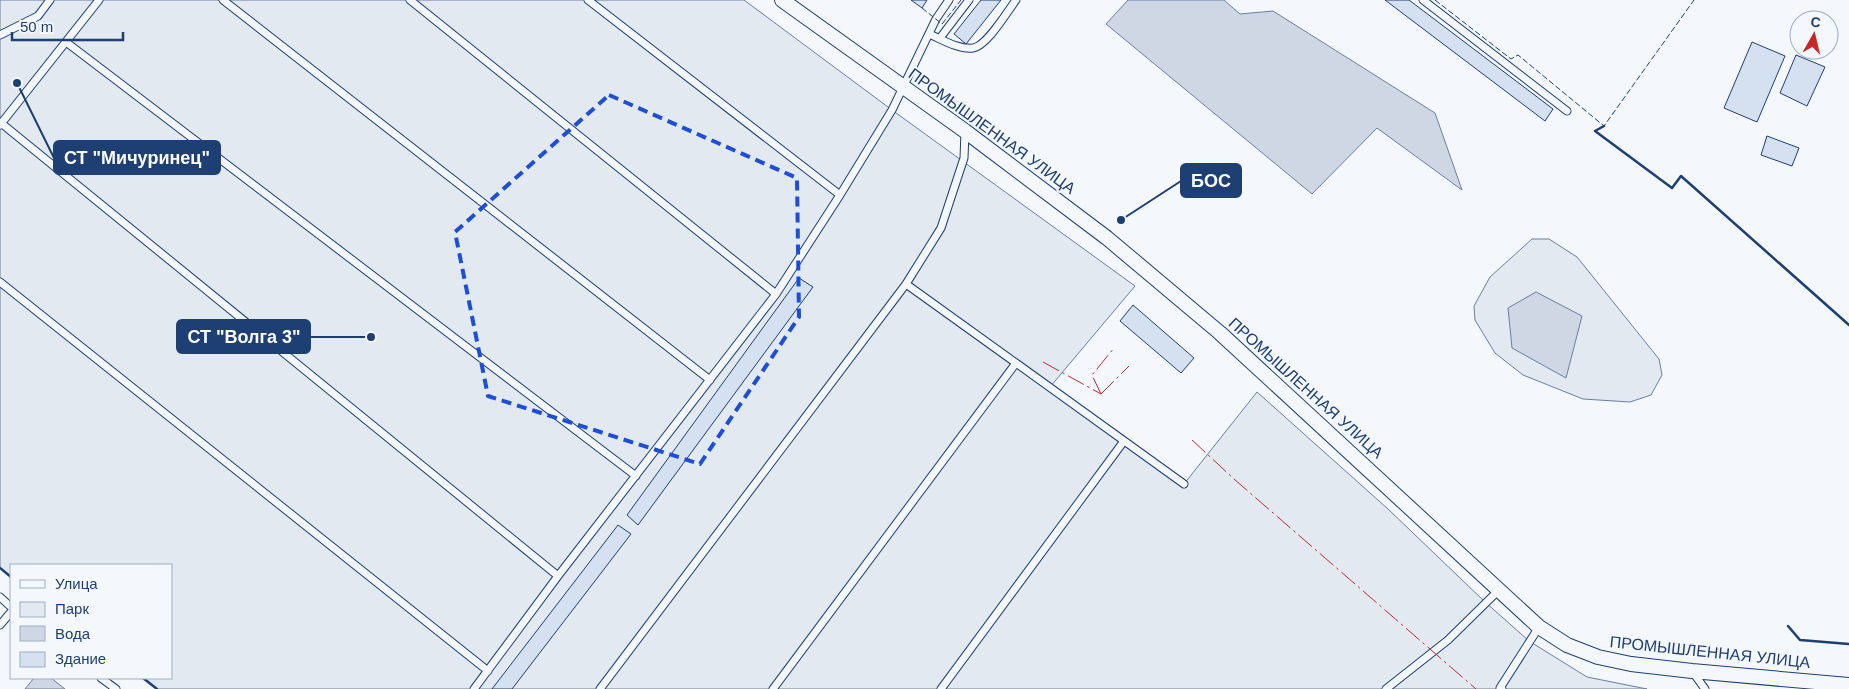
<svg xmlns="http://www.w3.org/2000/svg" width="1849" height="689" viewBox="0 0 1849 689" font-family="Helvetica,sans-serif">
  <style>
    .green { fill: #e3e9f0; stroke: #687fa3 }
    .water { fill: #cfd7e4; stroke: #687fa3 }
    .building { fill: #d5e0f0; stroke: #1d3f73 }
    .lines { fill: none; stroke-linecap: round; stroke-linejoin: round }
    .lane-casing { stroke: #1d3f73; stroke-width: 9 }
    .street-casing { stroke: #1d3f73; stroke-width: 16 }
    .lane { stroke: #f4f7fb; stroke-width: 7 }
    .street { stroke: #f4f7fb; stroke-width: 14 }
    .fence { stroke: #1d3f73; stroke-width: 1; stroke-dasharray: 6 2.5; stroke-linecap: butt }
    .wall { stroke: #1d3f73; stroke-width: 2.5 }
    .power { stroke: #c62828; stroke-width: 1; stroke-dasharray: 18 4 2.5 4; stroke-linecap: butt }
    .marked { fill: none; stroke: #1d4ed8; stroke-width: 4; stroke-dasharray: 10 6; stroke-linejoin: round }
    .labels { text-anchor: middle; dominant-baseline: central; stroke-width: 4; stroke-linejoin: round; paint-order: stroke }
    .street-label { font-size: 16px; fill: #1d3f73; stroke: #f4f7fb }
    .leader { fill: none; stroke: #1d3f73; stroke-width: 2 }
    .callout-dot { fill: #1d3f73; stroke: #f4f7fb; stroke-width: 2 }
    .callout { fill: #1d3f73; stroke: #1d3f73; stroke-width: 2 }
    .callout-label { font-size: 18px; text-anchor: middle; font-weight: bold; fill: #fff }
  </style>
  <rect width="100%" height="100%" fill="#f4f7fb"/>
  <path class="green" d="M0,0H744L892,110L1135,286L1050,387L1184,484L1257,392L1388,509L1484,601L1529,641L1587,677L1647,689H157L143,678H171V565H11V577L0,568Z
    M1532,239H1549L1577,257L1659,359L1662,375L1651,395L1630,402L1583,399L1523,375L1495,353L1475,320L1474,306L1490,277Z"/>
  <path class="water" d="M1128,0H1224L1240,14L1273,11L1435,113L1462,190L1377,128L1312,194L1106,24Z
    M1536,292L1582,316L1566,378L1512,348L1508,308Z
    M34,678H51L65,689H25Z"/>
  <path class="building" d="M911,0H927L922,8Z
    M981,0H1001L966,44L954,34Z
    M1385,0H1409L1553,109L1545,121Z
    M1752,42L1785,56L1757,122L1724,108Z
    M1796,55L1825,67L1807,106L1780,93Z
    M1767,136L1799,148L1792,166L1761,155Z
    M799,278L813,287L638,525L627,515Z
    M1133,305L1194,358L1181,373L1120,321Z
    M618,525L631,534L512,689H492Z"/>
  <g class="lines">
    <defs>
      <path id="lane" d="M223,0L710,380
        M410,0L776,294
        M588,0L840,195
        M1423,0L1567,111
        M929,34C941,39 959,50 973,48C987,46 1007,12 1016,0
        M0,35L38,16L50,0
        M940,38L969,0
        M66,42L636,476
        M1,123L558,576
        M0,125L99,0
        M0,282L488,671
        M906,284L1016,363
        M0,597L11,607
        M0,625L11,612
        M1692,671L1705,689
        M101,678L116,689
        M474,689L558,576L776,294L840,195L892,110L936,19L949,0
        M600,689L906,284L941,228L964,158L965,132
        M773,689L1016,363L1184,484
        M941,689L1124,441
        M1386,689L1448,640L1500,589
        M1502,689L1500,688L1539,627"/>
      <path id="street" d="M782,0L965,131L1107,238L1220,333L1539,627L1567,645L1598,657L1631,664L1692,671L1849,685"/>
    </defs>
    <use href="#lane" class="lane-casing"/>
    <use href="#street" class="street-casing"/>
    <use href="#lane" class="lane"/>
    <use href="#street" class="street"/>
    <path class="fence" d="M1435,0L1511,59L1518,55L1604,126L1694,0
      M922,8L942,24L961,0"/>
    <path class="wall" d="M1604,126L1595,131L1672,188L1681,176L1849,325
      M0,568L11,577
      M1788,626L1800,640L1849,644
      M143,678L157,689"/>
    <path class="power" d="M1043,362L1101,394
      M1101,394L1092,375L1114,348
      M1101,394L1129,366
      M1192,440L1234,479L1476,689"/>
  </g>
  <path class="marked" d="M609,95L797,178L799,317L700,464L488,396L455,232Z"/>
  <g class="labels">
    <g class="street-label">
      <text transform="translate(992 131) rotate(36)">ПРОМЫШЛЕННАЯ УЛИЦА</text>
      <text transform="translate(1306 388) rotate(42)">ПРОМЫШЛЕННАЯ УЛИЦА</text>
      <text transform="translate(1710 652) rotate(6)">ПРОМЫШЛЕННАЯ УЛИЦА</text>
    </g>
  </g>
  <path class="leader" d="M17 83L54 158M1121 220L1181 181M371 337L310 337"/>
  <g class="callout-dot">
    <circle cx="17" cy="83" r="5"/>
    <circle cx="1121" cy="220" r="5"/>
    <circle cx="371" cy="337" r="5"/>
  </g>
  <g class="callout">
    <rect x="54" y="141" width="166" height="33" rx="5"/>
    <rect x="1181" y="164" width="60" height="33" rx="5"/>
    <rect x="177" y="320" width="133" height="33" rx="5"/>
  </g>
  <g class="callout-label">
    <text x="137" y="164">СТ "Мичуринец"</text>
    <text x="1211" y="187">БОС</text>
    <text x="244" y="343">СТ "Волга 3"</text>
  </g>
  <rect x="10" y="564" width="162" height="115" fill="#f4f7fb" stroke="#9eadc5"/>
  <rect x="20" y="580" width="25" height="8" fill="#f4f7fb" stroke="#9eadc5"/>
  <text x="55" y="589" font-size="15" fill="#1d3f73">Улица</text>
  <rect x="20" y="602" width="25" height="15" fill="#e3e9f0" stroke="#9eadc5"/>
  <text x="55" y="614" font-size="15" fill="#1d3f73">Парк</text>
  <rect x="20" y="626" width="25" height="15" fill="#cfd7e4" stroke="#9eadc5"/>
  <text x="55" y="639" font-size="15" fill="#1d3f73">Вода</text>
  <rect x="20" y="652" width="25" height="15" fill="#d5e0f0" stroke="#9eadc5"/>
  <text x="55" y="664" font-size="15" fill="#1d3f73">Здание</text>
  <g transform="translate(1814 35) rotate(8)"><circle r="24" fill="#f4f7fb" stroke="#9eadc5"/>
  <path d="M0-4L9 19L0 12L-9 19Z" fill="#c62828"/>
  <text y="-8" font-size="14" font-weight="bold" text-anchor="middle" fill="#1d3f73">С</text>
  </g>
  <path d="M12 32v8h111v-8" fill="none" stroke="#1d3f73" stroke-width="2.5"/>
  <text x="20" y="32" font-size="15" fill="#1d3f73" stroke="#f4f7fb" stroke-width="4" paint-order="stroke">50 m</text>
</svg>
